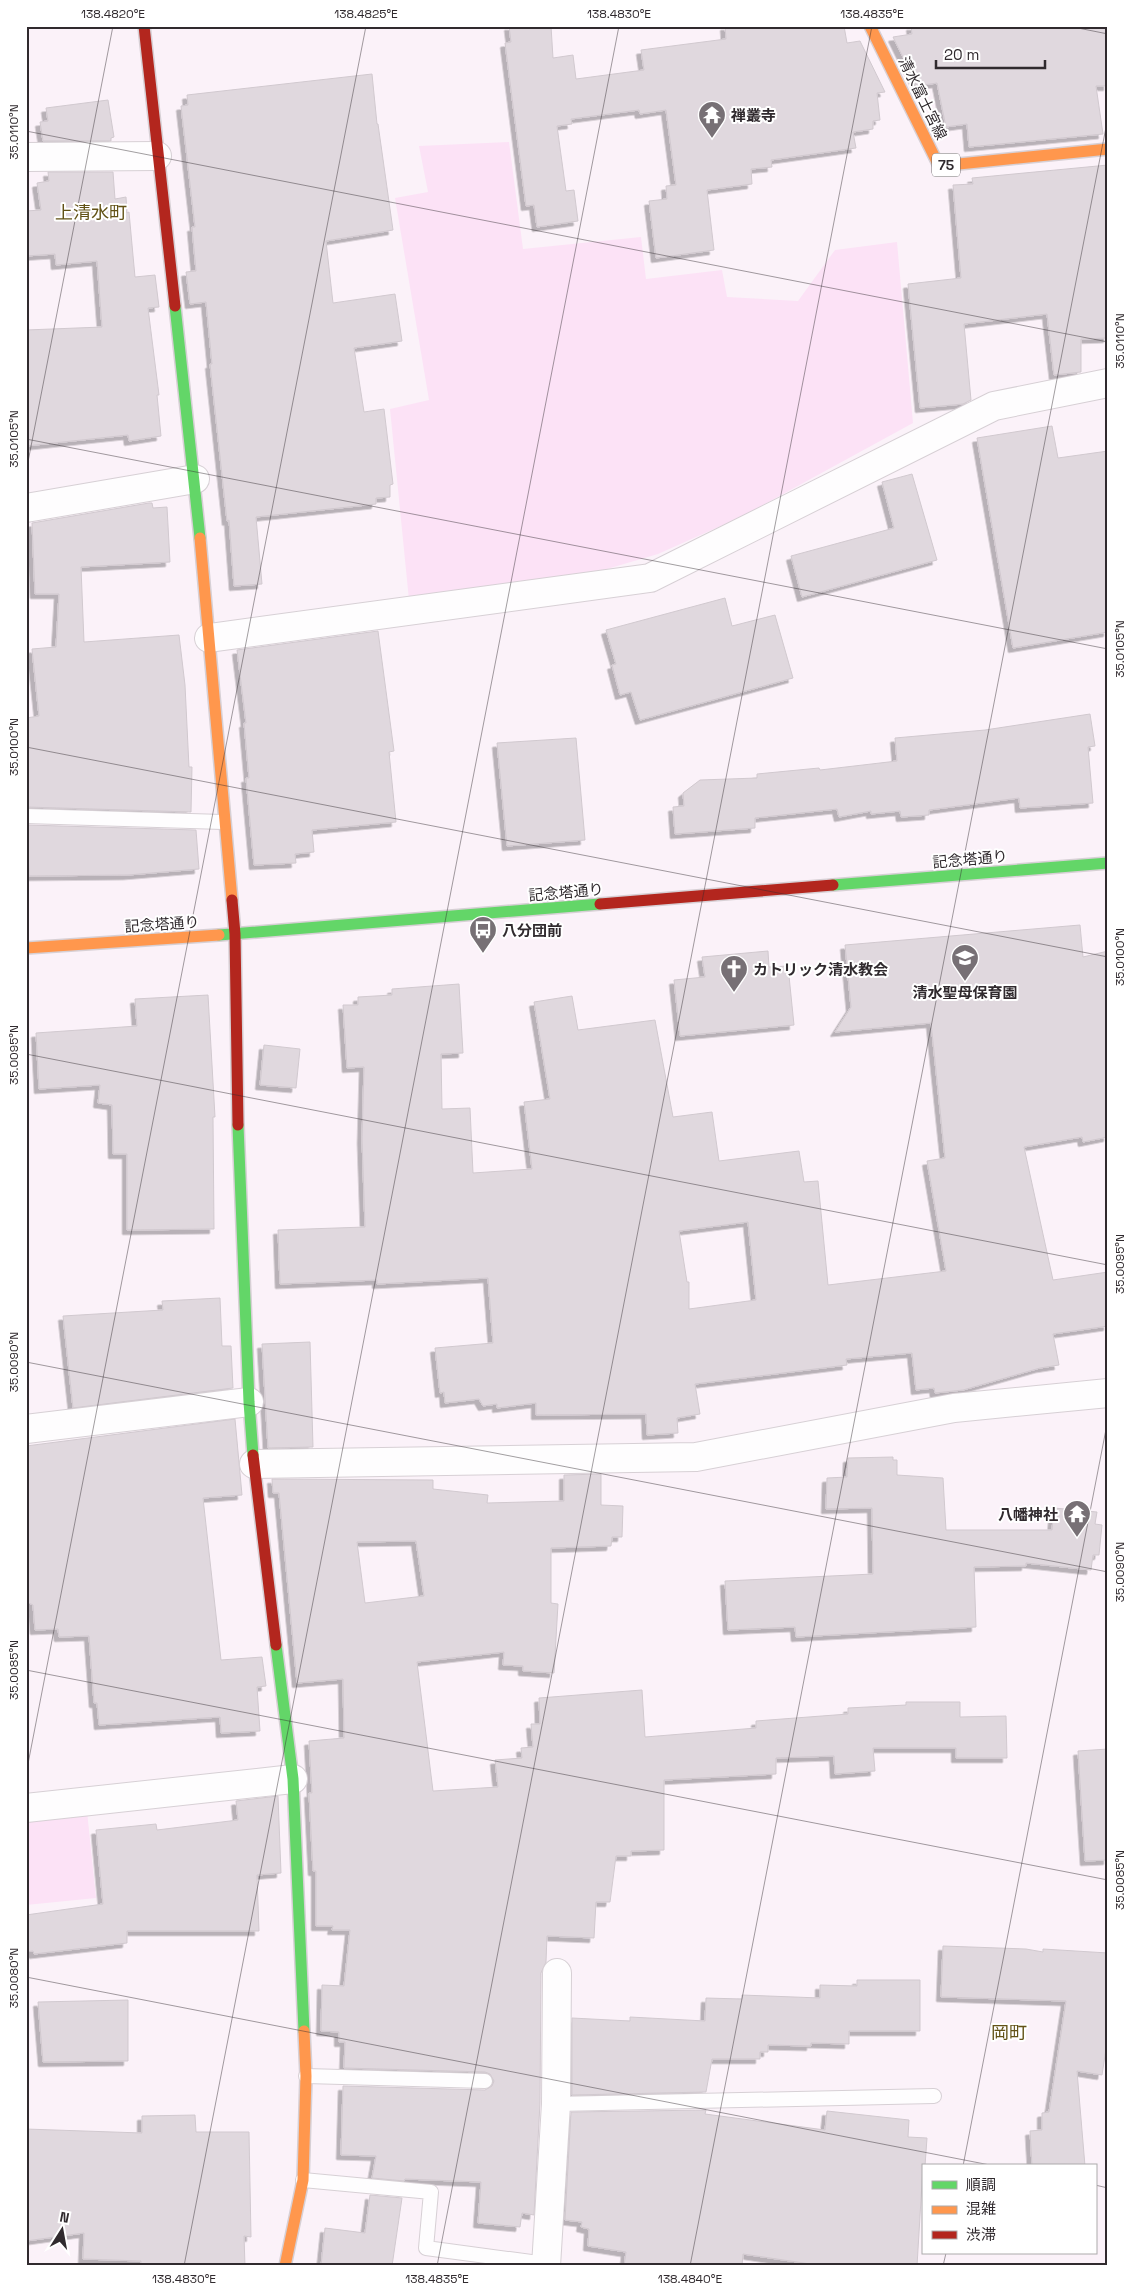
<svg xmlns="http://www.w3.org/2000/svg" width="1134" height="2292" viewBox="0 0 1134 2292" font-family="'Space Grotesk','Noto Sans JP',sans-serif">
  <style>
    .green { fill: #fce2f6 }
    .building { fill: #e0d8de; stroke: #d1c9cf; fill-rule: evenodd; filter: url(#shadow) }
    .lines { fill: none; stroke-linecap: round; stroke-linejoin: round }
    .lane-casing { stroke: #d7d0d5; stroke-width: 16 }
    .street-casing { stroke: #d7d0d5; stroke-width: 30 }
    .fast-casing { stroke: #d7d0d5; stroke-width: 14 }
    .slow-casing { stroke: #d7d0d5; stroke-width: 14 }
    .jam-casing { stroke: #d7d0d5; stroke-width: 14 }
    .lane { stroke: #fefdfe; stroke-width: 14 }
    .street { stroke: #fefdfe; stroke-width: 28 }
    .fast { stroke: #63d668; stroke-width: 11 }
    .slow { stroke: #ff974d; stroke-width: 11 }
    .jam { stroke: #b3261e; stroke-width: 11 }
    .ticks { fill: none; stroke: #302a2e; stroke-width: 1; stroke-opacity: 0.45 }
    .labels { text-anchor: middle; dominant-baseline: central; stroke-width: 4; stroke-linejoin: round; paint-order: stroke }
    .shield { fill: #fff; stroke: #6e6a6d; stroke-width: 1 }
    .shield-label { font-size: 14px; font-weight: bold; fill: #302a2e }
    .street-label { font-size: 15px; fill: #302a2e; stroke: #fff }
    .poi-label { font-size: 15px; font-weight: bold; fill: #302a2e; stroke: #fff; text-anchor: start }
    .quarter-label { font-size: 18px; fill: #625216; stroke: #fff }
    .neatline { fill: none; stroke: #302a2e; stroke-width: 2 }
    .ticks-label { font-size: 12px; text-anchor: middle; fill: #302a2e }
  </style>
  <defs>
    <filter id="shadow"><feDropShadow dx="-4.5" dy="4.5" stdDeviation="0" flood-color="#0004"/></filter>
  </defs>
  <rect width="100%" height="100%" fill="#fbf2f9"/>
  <path class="green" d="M509,142L523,249L641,237L646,279L722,270L727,297L798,301L835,250L897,242L913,423L743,516L658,554L583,576L409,600L390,409L429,400L395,198L428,192L419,146Z
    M87,1811L96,1898L26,1905V1818Z"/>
  <path class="building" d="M509,26H551L553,58L573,55L576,79L644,70L641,50L726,39L725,26H844L847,43L860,41L885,92L877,93L880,120L873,121V129L853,132L856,148L771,160L772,167L751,169L752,184L707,190L714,250L656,258L649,201L667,199L666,186L676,185L666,110L640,114L639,110L571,119L572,124L557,126L566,191L574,190L578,221L537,227L534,205L526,206L505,43L511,42Z
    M911,26H1108V86H1096L1103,134L969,147L967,124L946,127L937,83L917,86L893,37L912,34Z
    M372,74L377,124H378L393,230L326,241L333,303L395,294L402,341L354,348L364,412L384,409L393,484L390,485V497L376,498V504L256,517L262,584L234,586L229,520L227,521L210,364H212L206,302L190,304L186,272L196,271L192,227H195L181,106L188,105L187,95Z
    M108,100L114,137L111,138V141H43L40,122L48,121L46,108Z
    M1108,165V338L1081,339V372L1054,375L1047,314L964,324L971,400L963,404L920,408L908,284L961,278L953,185L973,184L972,178Z
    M48,172H113L115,199L126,197L127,213L129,212L135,277L155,275L159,307L148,308L159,395H157L161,436L129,441L128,435L26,446V330L102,327L97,261L56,265L55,254L26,256V211L41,210L37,183L49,181Z
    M1052,426L1058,458L1108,451V632L1013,648L977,438Z
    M912,474L937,560L802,597L791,556L894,528L882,482Z
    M149,503H152L153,508L167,507L170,562L81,567L84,642L179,635L185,685L189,767H192L191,812L26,807V718L39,716L32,649L56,647L59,594H35L32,523Z
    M725,598L732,626L775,615L793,678L640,720L631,692L620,695L612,665L616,664L606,630Z
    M378,631L394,751L389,752L396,822L312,830L314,852L295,854L296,863L254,865L246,778H249L244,723H246L237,650Z
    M1090,714L1095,746L1088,747L1093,803L1020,808L1019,798L929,810V815L901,817L900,811L871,814V811L839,817L837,809L755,818V828L675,834L673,807L684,806L683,793L700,780L757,778V774L819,768L820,770L897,761L895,738L985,730Z
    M576,738L585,840L507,846L497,743Z
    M27,825L196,830L199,869L128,875L29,876Z
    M1080,925L1083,957L1108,951V1137L1083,1142L1082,1137L1024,1147L1053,1280L1108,1272V1326L1053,1334L1059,1365L1040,1368L963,1390L935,1393L934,1388L916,1390L912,1353L846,1359L847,1365L695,1384L700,1414L677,1418L678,1433L647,1435L646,1414L536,1415V1403L497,1408V1404L483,1406L479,1399L445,1403L444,1392L440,1393L435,1348L493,1343L488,1278L377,1284V1280L280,1284L278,1230L365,1227L362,1139L364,1067L347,1068L343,1005H358V997L392,995V989L459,984L463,1053L441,1054L442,1109L470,1108L473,1173L532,1169L524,1102L550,1099L534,1002L572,996L578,1030L655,1020L673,1117L712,1112L719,1161L799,1151L804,1182L818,1181L828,1285L946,1271L927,1161L945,1158L931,1023L835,1032L851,1007L845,945ZM748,1222L756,1300L689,1309V1282H687L679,1231Z
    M768,951L769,967L788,966L794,1025L680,1036L674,980L705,977L702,957Z
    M208,995L215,1117H213L214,1229L127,1230V1154H113L112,1105L98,1103L100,1085L39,1089L36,1033L137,1026L135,999Z
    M264,1045L300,1049L296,1088L260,1085Z
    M220,1298L222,1346H231L233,1388L73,1408L63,1316L163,1310L162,1301Z
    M310,1342L313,1447L268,1448L262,1344Z
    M235,1419L242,1495L203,1498L221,1660L262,1657L266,1686L257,1687L260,1731L221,1733L220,1717L99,1725L97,1703H94L89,1636L59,1637L58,1629L35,1630L33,1605L26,1602V1446Z
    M893,1457V1460H897V1475L943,1478L946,1530H1052L1054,1508L1097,1512L1095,1524L1102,1525L1099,1555H1093L1091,1570L1026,1563V1566L974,1567L976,1627L796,1637L795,1627L728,1630L725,1581L873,1574L872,1508L826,1509L827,1478L847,1477L848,1458Z
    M601,1474V1505L623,1506L622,1537H612L611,1546L551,1548V1603L558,1604L554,1673L523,1671V1666L503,1665L504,1652L417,1662L433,1791L498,1787L495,1760L522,1758L521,1748L533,1747L531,1724H540L539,1698L642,1690L645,1737L756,1728V1721L848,1714V1708L906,1705V1702H960V1717L1006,1716L1007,1758H956V1748H873L875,1771L835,1774L834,1756L776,1758V1774L664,1780V1850L631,1851V1856H616L610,1902H596L594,1938L547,1936L546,1962L541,1973L540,2103L534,2215L522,2213L520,2227L478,2223L481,2182L405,2179L404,2181L372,2178L376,2156L341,2155L343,2086L485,2090L492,2086L494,2081L490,2074L485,2072L344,2068L345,2042H339V2032L321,2031L322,1985L344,1986L350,1930H332L333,1926H316V1871H313L309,1793H312L309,1741L344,1738L343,1679L297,1683L279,1493H273L272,1479L433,1480V1489L488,1495L487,1503L564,1501V1475ZM416,1541L424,1596L365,1603L357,1542Z
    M1108,1749V1860L1085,1861L1078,1751Z
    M278,1796L281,1873L257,1875L259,1931H127V1943L34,1954L33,1951L26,1952V1915L103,1904L96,1830L156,1824L157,1830L238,1820L236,1801Z
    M943,1946L1026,1949L1043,1952V1949L1108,1953V2036L1102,2075L1077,2071L1085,2166H1032L1030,2131L1042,2130V2113L1049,2112L1066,2001L941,1997Z
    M857,1980H920V2031H849V2044L811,2043V2046L768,2045V2052H760V2059H712L706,2092L572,2095V2018L630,2021V2017L705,2021L706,1998L742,1999V1995L820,1998V1985L857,1986Z
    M128,2000V2061L43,2062L38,2002Z
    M706,2110L705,2114L825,2130L827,2111L909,2120L908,2137L927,2138L925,2166H923L917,2266H824L743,2254L742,2266H624L626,2252L588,2246L589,2229L581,2227L582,2222L565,2220L571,2112Z
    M195,2115L196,2132H249L251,2237L244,2236L245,2266H141V2261L83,2259L84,2233L26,2241V2129L142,2133V2116Z
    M370,2195L402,2198L392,2266H321L325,2228L365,2233Z"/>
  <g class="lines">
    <defs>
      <path id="lane" d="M26,816L223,822
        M306,2076L485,2081
        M556,2104L934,2096
        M303,2180L431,2192L426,2248L546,2264"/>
      <path id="street" d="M26,157L157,156
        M26,508L195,479
        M209,638L650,578L994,406L1108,383
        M26,1429L249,1402
        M254,1464L696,1457L954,1408L1108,1393
        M26,1808L293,1779
        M546,2266L556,2104L557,1973"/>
      <path id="fast" d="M175,306L200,538
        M833,885L1108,863
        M219,935L600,904
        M238,1125L249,1402L253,1455
        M276,1645L293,1779L304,2031"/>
      <path id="slow" d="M870,26L939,166L1108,149
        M200,538L232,900
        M26,948L219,935
        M285,2266L303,2180L306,2076L304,2031"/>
      <path id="jam" d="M144,26L175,306
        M232,900L235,934L238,1125
        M600,904L833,885
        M253,1455L276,1645"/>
    </defs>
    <use href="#lane" class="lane-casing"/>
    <use href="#street" class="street-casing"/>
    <use href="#fast" class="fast-casing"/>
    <use href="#slow" class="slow-casing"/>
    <use href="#jam" class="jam-casing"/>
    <use href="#lane" class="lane"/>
    <use href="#street" class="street"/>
    <use href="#fast" class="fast"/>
    <use href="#slow" class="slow"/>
    <use href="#jam" class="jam"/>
  </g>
  <path class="ticks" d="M1068,26L1108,34M26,131L1108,342M26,439L1108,649M26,472L113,26M26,747L1108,957M26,1054L1108,1265M26,1362L1108,1572M26,1670L1108,1880M26,1774L366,26M26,1977L995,2166M963,2166L1108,1419M1095,2185L1108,2188M184,2266L619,26M437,2266L872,26M690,2266L1108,117M943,2266L946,2253"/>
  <defs>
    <symbol id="temple-pin" viewBox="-11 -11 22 30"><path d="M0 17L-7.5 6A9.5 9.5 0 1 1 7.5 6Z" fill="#777075" stroke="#fff"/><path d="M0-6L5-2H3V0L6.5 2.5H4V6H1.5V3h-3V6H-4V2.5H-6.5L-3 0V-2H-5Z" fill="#fff"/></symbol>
    <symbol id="bus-pin" viewBox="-11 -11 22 30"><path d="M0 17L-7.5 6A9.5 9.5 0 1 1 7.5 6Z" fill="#777075" stroke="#fff"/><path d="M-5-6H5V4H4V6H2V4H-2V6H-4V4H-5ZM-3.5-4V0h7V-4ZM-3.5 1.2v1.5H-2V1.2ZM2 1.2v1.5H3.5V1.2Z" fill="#fff"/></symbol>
    <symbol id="school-pin" viewBox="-11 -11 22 30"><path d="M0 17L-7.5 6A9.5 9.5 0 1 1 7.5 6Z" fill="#777075" stroke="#fff"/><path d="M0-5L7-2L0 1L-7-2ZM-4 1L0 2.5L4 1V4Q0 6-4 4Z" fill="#fff"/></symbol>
    <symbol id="church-pin" viewBox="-11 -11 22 30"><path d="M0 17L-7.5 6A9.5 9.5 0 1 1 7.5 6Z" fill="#777075" stroke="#fff"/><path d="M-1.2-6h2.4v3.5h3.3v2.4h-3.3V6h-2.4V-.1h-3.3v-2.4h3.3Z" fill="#fff"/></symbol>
  </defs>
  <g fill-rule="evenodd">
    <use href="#temple-pin" x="696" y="99" width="32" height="43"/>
    <use href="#bus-pin" x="467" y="914" width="32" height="43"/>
    <use href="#school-pin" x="949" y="942" width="32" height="43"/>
    <use href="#church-pin" x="718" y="953" width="32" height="43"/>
    <use href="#temple-pin" x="1061" y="1498" width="32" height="43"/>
  </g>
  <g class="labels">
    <rect class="shield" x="932" y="153.5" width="28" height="23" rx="4"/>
    <g class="shield-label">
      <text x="946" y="165">75</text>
    </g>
    <g class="street-label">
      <text transform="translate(923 98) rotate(64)">清水富士宮線</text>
      <text transform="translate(970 859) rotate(-5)">記念塔通り</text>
      <text transform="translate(566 892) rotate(-5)">記念塔通り</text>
      <text transform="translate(162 924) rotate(-4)">記念塔通り</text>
    </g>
    <g class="poi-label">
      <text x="731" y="115">禅叢寺</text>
      <text x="502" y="930">八分団前</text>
      <text x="753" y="969">カトリック清水教会</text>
      <text x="965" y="992" text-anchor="middle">清水聖母保育園</text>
      <text x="1058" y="1514" text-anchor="end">八幡神社</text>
    </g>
    <g class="quarter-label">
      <text x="91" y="212">上清水町</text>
      <text x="1009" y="2032">岡町</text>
    </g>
  </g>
  <rect width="1134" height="2292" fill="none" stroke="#ffffff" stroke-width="55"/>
  <rect x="922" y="2164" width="175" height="90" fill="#ffffff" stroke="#acaaab"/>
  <rect x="932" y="2181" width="25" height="8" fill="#63d668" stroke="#acaaab"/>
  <text x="966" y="2190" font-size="15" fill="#302a2e">順調</text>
  <rect x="932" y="2206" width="25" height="8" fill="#ff974d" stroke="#acaaab"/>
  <text x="966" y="2214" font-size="15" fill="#302a2e">混雑</text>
  <rect x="932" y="2231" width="25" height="8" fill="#b3261e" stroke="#acaaab"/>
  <text x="966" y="2240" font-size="15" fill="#302a2e">渋滞</text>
  <g transform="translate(62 2230) rotate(11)" stroke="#ffffff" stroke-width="4" paint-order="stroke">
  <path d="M0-4L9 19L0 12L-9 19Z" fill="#302a2e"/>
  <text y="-8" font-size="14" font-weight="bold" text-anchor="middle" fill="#302a2e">N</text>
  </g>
  <path d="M936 60v8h109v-8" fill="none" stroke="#302a2e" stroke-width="2.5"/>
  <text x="944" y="60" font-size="15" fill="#302a2e" stroke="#ffffff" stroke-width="4" paint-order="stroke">20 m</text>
  <rect x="28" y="28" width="1078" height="2236" class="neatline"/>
  <g class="ticks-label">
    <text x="113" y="18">138.4820°E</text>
    <text x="366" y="18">138.4825°E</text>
    <text x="619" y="18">138.4830°E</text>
    <text x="872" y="18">138.4835°E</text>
    <text transform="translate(14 132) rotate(-90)" y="4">35.0110°N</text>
    <text transform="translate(1120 341) rotate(-90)" y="4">35.0110°N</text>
    <text transform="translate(14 439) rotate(-90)" y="4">35.0105°N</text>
    <text transform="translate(1120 649) rotate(-90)" y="4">35.0105°N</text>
    <text transform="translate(14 747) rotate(-90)" y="4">35.0100°N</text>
    <text transform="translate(1120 957) rotate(-90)" y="4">35.0100°N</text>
    <text transform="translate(14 1055) rotate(-90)" y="4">35.0095°N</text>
    <text transform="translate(1120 1264) rotate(-90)" y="4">35.0095°N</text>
    <text transform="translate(14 1362) rotate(-90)" y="4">35.0090°N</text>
    <text transform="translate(1120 1572) rotate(-90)" y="4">35.0090°N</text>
    <text transform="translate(14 1670) rotate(-90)" y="4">35.0085°N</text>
    <text transform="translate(1120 1880) rotate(-90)" y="4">35.0085°N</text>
    <text transform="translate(14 1978) rotate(-90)" y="4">35.0080°N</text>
    <text x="184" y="2283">138.4830°E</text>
    <text x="437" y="2283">138.4835°E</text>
    <text x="690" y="2283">138.4840°E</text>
  </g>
</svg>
